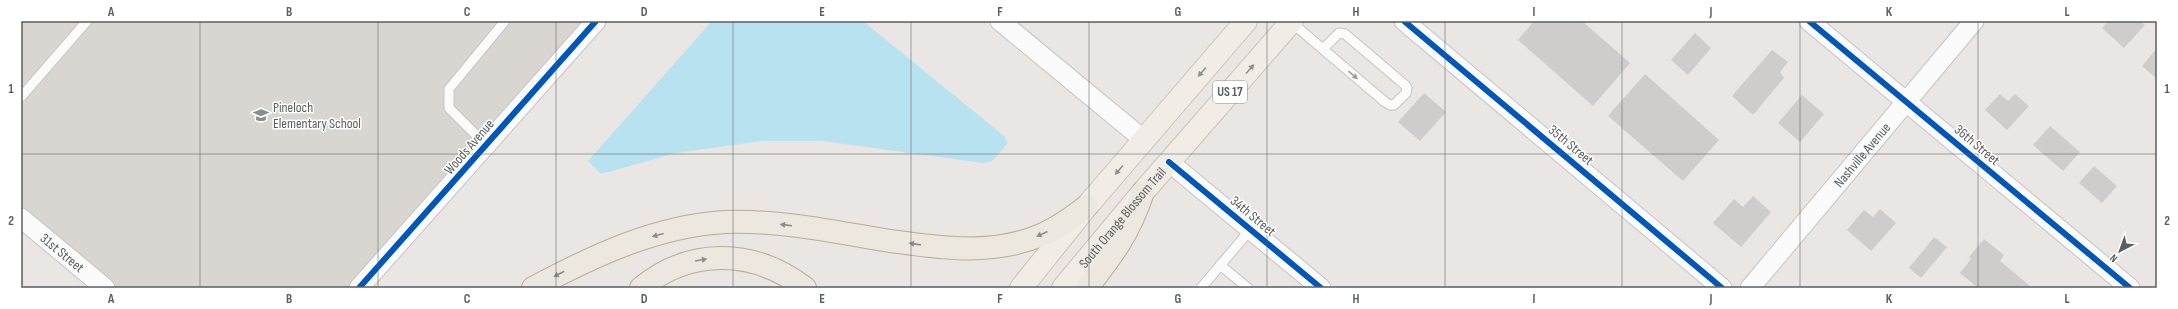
<svg xmlns="http://www.w3.org/2000/svg" width="2178" height="309" viewBox="0 0 2178 309" font-family="'Sofia Sans Condensed',sans-serif">
  <style>
    .education { fill: #d9d6d1 }
    .water { fill: #b9e2f1 }
    .building { fill: #cfcdcc }
    .lines { fill: none; stroke-linecap: round; stroke-linejoin: round }
    .service-casing { stroke: #c5c5c5; stroke-width: 11 }
    .minor-casing { stroke: #c5c5c5; stroke-width: 21 }
    .primary-casing { stroke: #cfc2b3; stroke-width: 24 }
    .motorway-casing { stroke: #bdaa94; stroke-width: 24 }
    .service { stroke: #fcfbfb; stroke-width: 9 }
    .minor { stroke: #fcfbfb; stroke-width: 19 }
    .primary { stroke: #f1ede6; stroke-width: 22 }
    .motorway { stroke: #ece8e0; stroke-width: 22 }
    .cycleway-casing { stroke: #fff; stroke-width: 8 }
    .cycleway { stroke: #0057b8; stroke-width: 6 }
    .oneway { fill: #8e908f }
    .oneway2 { fill: #9a9d9e }
    .oneway3 { fill: #8c8e8d }
    .grid { fill: none; stroke: #595e60; stroke-width: 1; stroke-opacity: 0.55 }
    .labels { text-anchor: middle; dominant-baseline: central; stroke-width: 3; stroke-linejoin: round; paint-order: stroke }
    .shield { fill: #fff; stroke: #8b8e90; stroke-width: 1 }
    .shield-label { font-size: 13px; font-weight: bold; fill: #595e60 }
    .poi-label { font-size: 14px; fill: #595e60; stroke: #fff; text-anchor: start }
    .street-label { font-size: 14px; fill: #595e60; stroke: #fff }
    .neatline { fill: none; stroke: #595e60; stroke-width: 1.5 }
    .grid-label { font-size: 13px; text-anchor: middle; font-weight: bold; fill: #595e60 }
  </style>
  <rect width="100%" height="100%" fill="#e9e6e3"/>
  <path class="education" d="M21,21H583L349,288H115L21,209Z"/>
  <path class="water" d="M712,21H863L1004,136L1008,143L992,161L983,163L822,141H762L676,153L601,174L588,161Z"/>
  <path class="building" d="M1534,21H1582L1630,63L1593,106L1518,40Z
    M2105,21H2140L2145,25L2124,48L2102,28L2107,23Z
    M1695,33L1711,48L1688,75L1671,60Z
    M2157,48V79L2142,66Z
    M1772,50L1788,62L1780,72L1784,78L1753,115L1732,96Z
    M1645,74L1719,140L1683,181L1608,116Z
    M1424,93L1446,112L1420,141L1398,122Z
    M2000,94L2008,101L2015,94L2029,106L2007,130L1985,110Z
    M1802,95L1824,114L1800,142L1778,123Z
    M2050,126L2080,152L2063,171L2033,145Z
    M2094,166L2117,186L2102,203L2079,183Z
    M1753,196L1771,212L1741,247L1713,223L1734,199L1743,207Z
    M1880,209L1896,223L1871,251L1847,230L1864,210L1873,217Z
    M1934,237L1947,247L1921,278L1909,268Z
    M1984,239L2004,255L2000,261L2030,286L2028,288H1978L1960,273L1971,259L1969,257Z"/>
  <g class="lines">
    <defs>
      <path id="service" d="M1291,22L1385,102L1390,105H1394L1406,93L1407,88L1405,85L1345,34L1339,33L1323,49
        M21,97L87,21
        M486,145L449,108V89L505,21
        M1220,265L1248,288
        M1201,288L1251,229"/>
      <g id="minor">
        <path d="M1000,21L1144,140"/>
        <path d="M1404,21L1722,288"/>
        <path d="M1809,21L2130,288"/>
        <path d="M1169,162L1321,288"/>
        <path id="s1" d="M21,218L105,288"/>
        <path d="M359,288L596,21"/>
        <path id="s2" d="M1750,288L1974,21"/>
      </g>
      <g id="primary">
        <path d="M1021,288L1087,206L1246,21"/>
        <path id="s3" d="M1063,288L1143,192L1292,21"/>
      </g>
      <path id="motorway" d="M533,288C593,256 656,226 725,222C781,220 836,232 890,241C941,248 992,256 1041,235C1058,228 1073,217 1087,206
        M641,288C691,247 754,249 805,288
        M1087,288C1114,253 1129,234 1143,192"/>
    </defs>
    <use href="#service" class="service-casing"/>
    <use href="#minor" class="minor-casing"/>
    <use href="#primary" class="primary-casing"/>
    <use href="#motorway" class="motorway-casing"/>
    <use href="#service" class="service"/>
    <use href="#minor" class="minor"/>
    <use href="#primary" class="primary"/>
    <use href="#motorway" class="motorway"/>
    <defs>
      <path id="cycleway" d="M1404,21L1722,288
        M1809,21L2130,288
        M1169,162L1321,288
        M359,288L596,21"/>
    </defs>
    <use href="#cycleway" class="cycleway-casing"/>
    <use href="#cycleway" class="cycleway"/>
  </g>
  <defs><path id="oneway-solid" d="M-6-.8H1V-3.2L6.5 0L1 3.2V.8H-6Z"/></defs>
  <g class="oneway">
    <use href="#oneway-solid" transform="translate(1250 69) rotate(-49)"/>
    <use href="#oneway-solid" transform="translate(1202 72) rotate(131)"/>
    <use href="#oneway-solid" transform="translate(1119 170) rotate(131)"/>
  </g>
  <use class="oneway2" href="#oneway-solid" transform="translate(1353 75) rotate(40)"/>
  <g class="oneway3">
    <use href="#oneway-solid" transform="translate(786 225) rotate(-173)"/>
    <use href="#oneway-solid" transform="translate(1042 234) rotate(156)"/>
    <use href="#oneway-solid" transform="translate(658 235) rotate(165)"/>
    <use href="#oneway-solid" transform="translate(915 244) rotate(-172)"/>
    <use href="#oneway-solid" transform="translate(701 260) rotate(-10)"/>
    <use href="#oneway-solid" transform="translate(559 274) rotate(152)"/>
  </g>
  <path class="grid" d="M200,21V288M378,21V288M556,21V288M733,21V288M911,21V288M1089,21V288M1267,21V288M1445,21V288M1622,21V288M1800,21V288M1978,21V288M21,154H2157"/>
  <defs>
    <symbol id="school-bare" viewBox="-9 -9 18 18"><path d="M0-5L7-2L0 1L-7-2ZM-4 1L0 2.5L4 1V4Q0 6-4 4Z" fill="#8b8e8e" stroke="#fff" stroke-width="2.5" paint-order="stroke"/></symbol>
  </defs>
  <g fill-rule="evenodd">
    <use href="#school-bare" x="250" y="104" width="22" height="22"/>
  </g>
  <g class="labels">
    <rect class="shield" x="1213" y="81" width="34" height="22" rx="3"/>
    <g class="shield-label">
      <text x="1230" y="92">US 17</text>
    </g>
    <g class="poi-label">
      <text x="273" y="107">Pineloch<tspan x="273" dy="16">Elementary School</tspan></text>
    </g>
    <g class="street-label">
      <text transform="translate(1571 145) rotate(40)">35th Street</text>
      <text transform="translate(1977 145) rotate(40)">36th Street</text>
      <text transform="translate(469 147) rotate(-49)">Woods Avenue</text>
      <text stroke="none"><textPath href="#s2" startOffset="174">Nashville Avenue</textPath></text>
      <text transform="translate(1253 216) rotate(40)">34th Street</text>
      <text stroke="none"><textPath href="#s3" startOffset="92">South Orange Blossom Trail</textPath></text>
      <text stroke="none"><textPath href="#s1" startOffset="54">31st Street</textPath></text>
    </g>
  </g>
  <rect width="2178" height="309" fill="none" stroke="#ffffff" stroke-width="44"/>
  <g transform="translate(2120 251) rotate(221)" stroke="#ffffff" stroke-width="3" paint-order="stroke">
  <path d="M0-3L7 15L0 10L-7 15Z" fill="#595e60"/>
  <text y="-6" font-size="11" font-weight="bold" text-anchor="middle" fill="#595e60">N</text>
  </g>
  <rect x="22" y="22" width="2134" height="265" class="neatline"/>
  <g class="grid-label">
    <text x="111" y="16">A</text>
    <text x="289" y="16">B</text>
    <text x="467" y="16">C</text>
    <text x="644" y="16">D</text>
    <text x="822" y="16">E</text>
    <text x="1000" y="16">F</text>
    <text x="1178" y="16">G</text>
    <text x="1356" y="16">H</text>
    <text x="1534" y="16">I</text>
    <text x="1711" y="16">J</text>
    <text x="1889" y="16">K</text>
    <text x="2067" y="16">L</text>
    <text x="11" y="93">1</text>
    <text x="2167" y="93">1</text>
    <text x="11" y="225">2</text>
    <text x="2167" y="225">2</text>
    <text x="111" y="303">A</text>
    <text x="289" y="303">B</text>
    <text x="467" y="303">C</text>
    <text x="644" y="303">D</text>
    <text x="822" y="303">E</text>
    <text x="1000" y="303">F</text>
    <text x="1178" y="303">G</text>
    <text x="1356" y="303">H</text>
    <text x="1534" y="303">I</text>
    <text x="1711" y="303">J</text>
    <text x="1889" y="303">K</text>
    <text x="2067" y="303">L</text>
  </g>
</svg>
